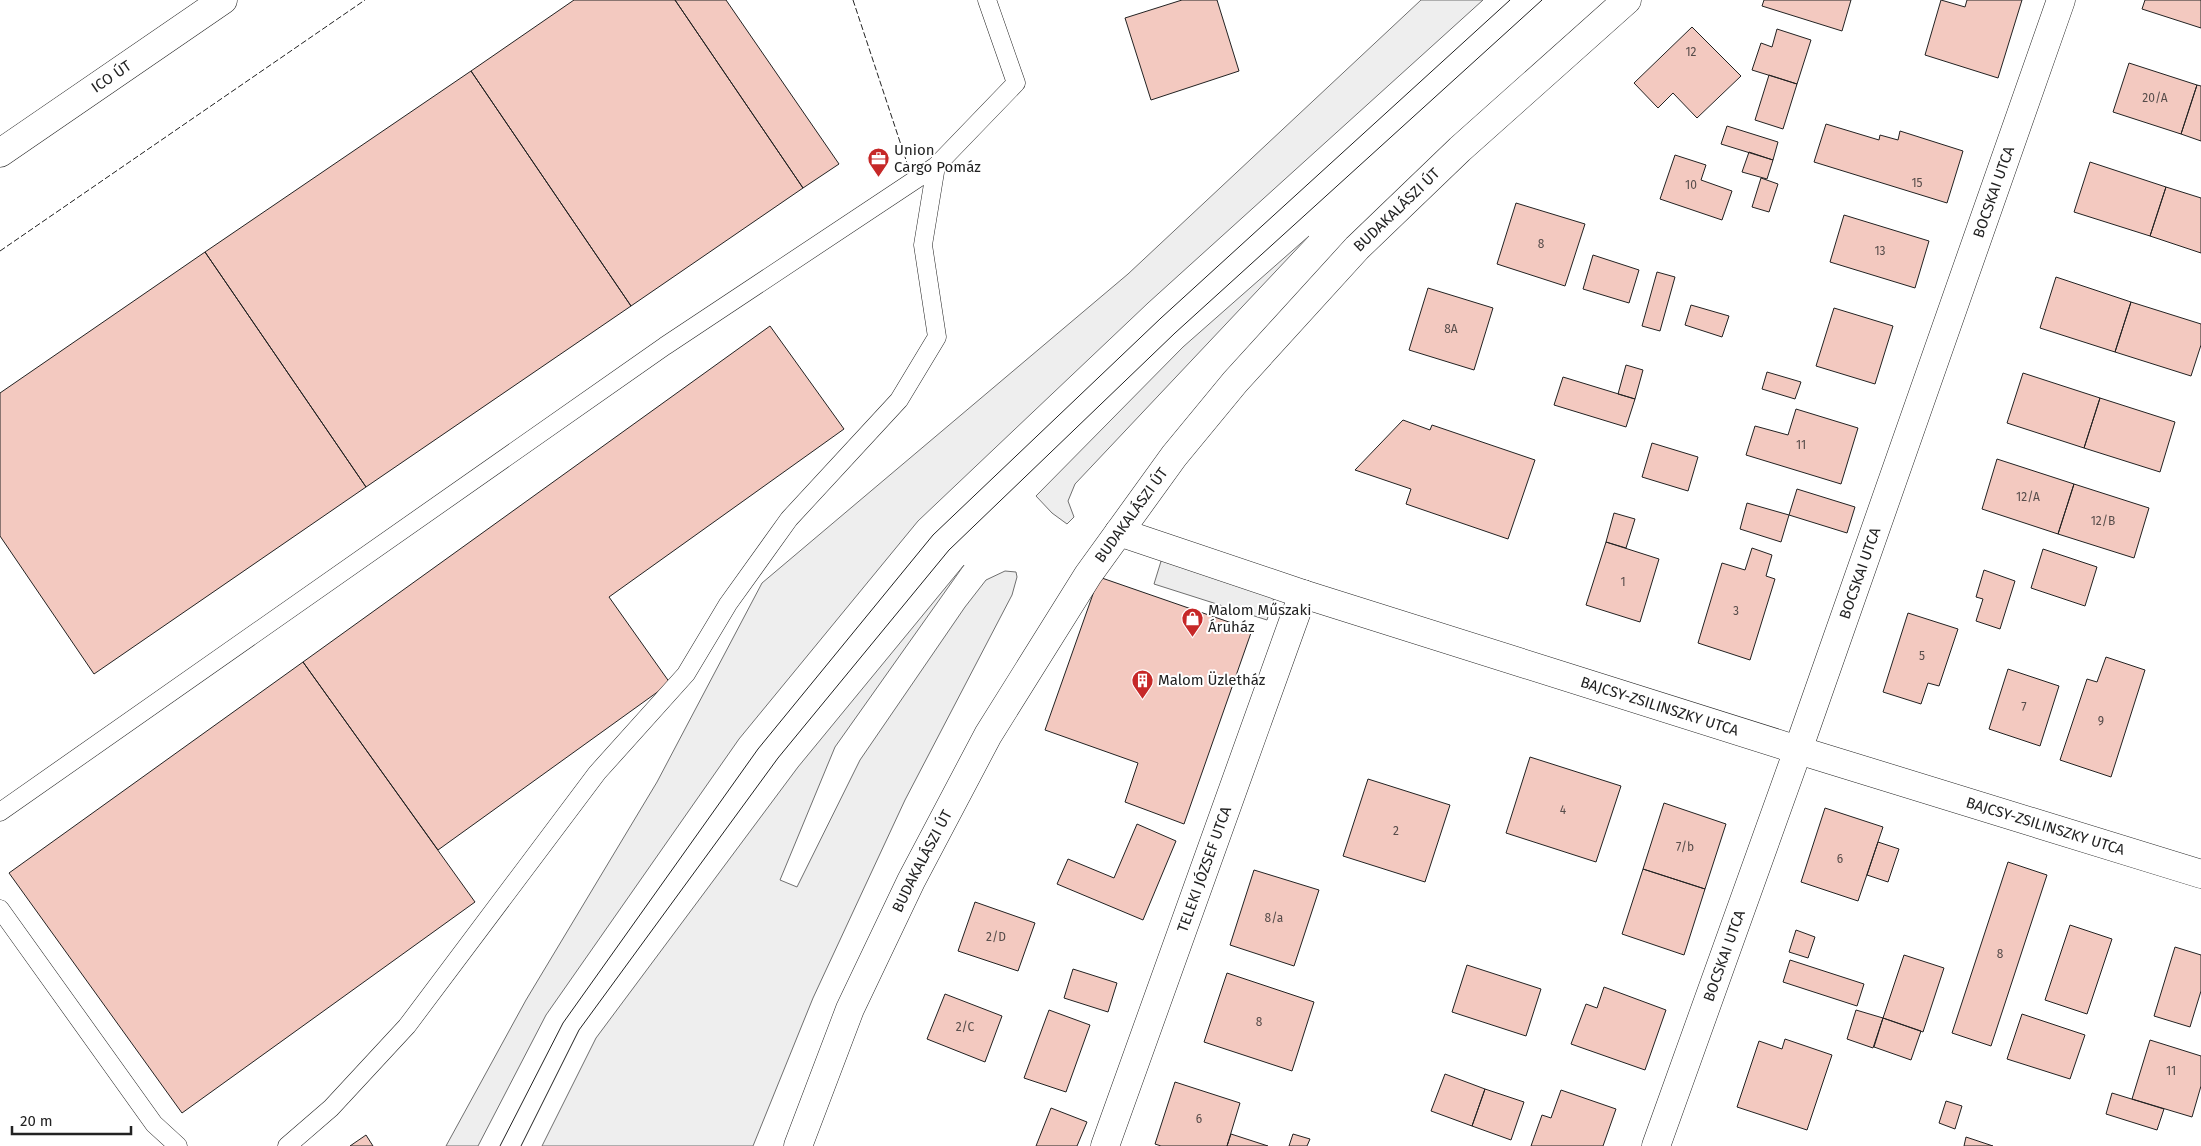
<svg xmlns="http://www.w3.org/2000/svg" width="2201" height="1146" viewBox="0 0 2201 1146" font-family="'Fira Sans',sans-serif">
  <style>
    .green { fill: #eee; stroke: #6f6f6f }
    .parking { fill: #ededed; stroke: #6f6f6f }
    .building { fill: #f3c9c0; stroke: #222 }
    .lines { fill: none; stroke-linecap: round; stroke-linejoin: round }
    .service-casing { stroke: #222; stroke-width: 19 }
    .minor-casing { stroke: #222; stroke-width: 29 }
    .tertiary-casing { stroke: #222; stroke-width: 29 }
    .secondary-casing { stroke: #222; stroke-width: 29 }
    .service { stroke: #fff; stroke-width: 18 }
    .minor { stroke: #fff; stroke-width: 28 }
    .tertiary { stroke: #fff; stroke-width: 28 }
    .secondary { stroke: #fff; stroke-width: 28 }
    .tram { stroke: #222; stroke-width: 1 }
    .fence { stroke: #222; stroke-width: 1; stroke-dasharray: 6 2.5; stroke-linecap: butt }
    .labels { text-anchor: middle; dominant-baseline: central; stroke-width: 4; stroke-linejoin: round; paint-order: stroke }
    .number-label { font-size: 12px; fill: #564c4a }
    .street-label { font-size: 15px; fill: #222; stroke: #fff }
    .poi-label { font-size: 15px; fill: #222; stroke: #fff; text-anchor: start }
  </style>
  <rect width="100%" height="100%" fill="#fff"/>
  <path class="green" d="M1421,0H1483L1148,303L918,521L739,739L546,1015L478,1146H446L526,1000L657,782L762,583L1128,274Z
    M1309,236L1075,484L1068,501L1074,517L1067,524L1052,513L1036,496L1183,347Z
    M964,565L835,747L780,880L797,887L860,760L965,607L986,580L1005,571L1016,572L1017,577L1012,595L905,800L813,998L753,1146H542L596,1038L798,767Z"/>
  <path class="parking" d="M1162,558L1275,594L1267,620L1154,584Z"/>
  <path class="building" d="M574,0H675L803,188L631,306L471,71Z
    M675,0H726L839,164L803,188Z
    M1182,0H1217L1239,71L1151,100L1125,18Z
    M1764,0H1851L1842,31L1762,6Z
    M1941,0L1965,7L1967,0H2022L1998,78L1925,55Z
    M2145,0H2201V28L2142,9Z
    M1692,27L1741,76L1697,118L1673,93L1658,108L1634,83Z
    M1777,29L1811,40L1797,84L1752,70L1761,43L1772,47Z
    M2129,63L2197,85L2181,134L2113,112Z
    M471,71L631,306L366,487L205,252Z
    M1769,75L1797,84L1783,129L1755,120Z
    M2197,85L2201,86V141L2181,134Z
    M1826,124L1879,140L1880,135L1898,140L1900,131L1963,151L1947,203L1814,162Z
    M1727,126L1778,142L1773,160L1721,144Z
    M1749,152L1773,160L1767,179L1742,172Z
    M1675,155L1706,165L1701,180L1732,191L1722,220L1660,199Z
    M2090,162L2166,187L2150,236L2074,212Z
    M1761,178L1778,184L1769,212L1752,207Z
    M2166,187L2201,198V253L2150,236Z
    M1516,203L1585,224L1565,286L1497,264Z
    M1844,215L1929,241L1915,288L1830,262Z
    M205,252L366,487L94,674L0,536V393Z
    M1593,255L1639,270L1629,303L1583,289Z
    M1657,272L1675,277L1660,331L1642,326Z
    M2056,277L2131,302L2115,352L2040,328Z
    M1428,288L1493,308L1474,370L1409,350Z
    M2131,302L2201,324V345L2191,376L2115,352Z
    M1691,305L1729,316L1722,337L1685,325Z
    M1834,308L1893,326L1875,384L1816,366Z
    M770,326L844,429L609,597L670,683L438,850L303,662Z
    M1626,365L1643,370L1635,399L1618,394Z
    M1767,372L1801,382L1795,399L1762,389Z
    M2023,373L2100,398L2084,448L2007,423Z
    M1563,377L1635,399L1626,427L1554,405Z
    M2100,398L2175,422L2160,472L2084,448Z
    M1796,409L1858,428L1841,484L1746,455L1755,426L1788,435Z
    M1403,420L1430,430L1432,425L1535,460L1508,539L1406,504L1411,489L1355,470Z
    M1652,443L1698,457L1688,491L1642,477Z
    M1997,459L2074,484L2058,534L1982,509Z
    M2074,484L2149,508L2134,558L2058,534Z
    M1797,489L1855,507L1847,533L1789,515Z
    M1747,503L1789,515L1781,542L1740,529Z
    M1614,513L1635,519L1626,548L1606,542Z
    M1606,542L1659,559L1640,622L1586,605Z
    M1752,548L1772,555L1766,576L1775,579L1750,660L1698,643L1722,563L1745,570Z
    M2043,549L2097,567L2085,606L2031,588Z
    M1984,570L2015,581L2000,629L1976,621L1983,599L1976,597Z
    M1099,577L1252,630L1184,824L1125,802L1138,763L1045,730Z
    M1908,613L1958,629L1939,686L1928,683L1921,704L1883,692Z
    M2106,657L2145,670L2111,777L2060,760L2087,679L2097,682Z
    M303,662L475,902L182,1113L9,873Z
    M2008,669L2059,686L2040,746L1989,729Z
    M1530,757L1621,786L1596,862L1506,833Z
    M1368,779L1450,805L1425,882L1343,856Z
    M1664,803L1726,824L1705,889L1643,869Z
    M1825,808L1883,827L1858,901L1801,882Z
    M1137,824L1176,841L1143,920L1057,884L1068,859L1114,878Z
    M1878,842L1899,849L1888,882L1867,875Z
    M2008,862L2047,875L1991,1046L1952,1033Z
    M1643,869L1705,889L1684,955L1622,934Z
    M1254,870L1319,890L1294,966L1230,945Z
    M975,902L1035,923L1018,971L958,951Z
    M2070,925L2112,939L2087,1014L2045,1000Z
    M1796,930L1815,937L1808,958L1789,952Z
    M2175,947L2201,955V991L2190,1027L2154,1016Z
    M1904,955L1944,968L1923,1032L1883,1018Z
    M1790,960L1864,984L1857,1006L1783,982Z
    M1467,965L1541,989L1526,1036L1452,1012Z
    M1073,969L1117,983L1108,1012L1064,998Z
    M1227,973L1314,1002L1292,1071L1204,1042Z
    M1604,987L1666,1010L1645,1070L1571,1044L1586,1004L1597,1008Z
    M945,994L1002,1016L985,1062L927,1039Z
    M1049,1010L1090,1025L1066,1092L1024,1078Z
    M1856,1010L1883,1018L1873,1048L1847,1039Z
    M2022,1014L2085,1035L2070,1079L2007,1059Z
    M1883,1018L1921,1031L1911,1060L1874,1047Z
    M1785,1039L1832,1055L1807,1130L1737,1107L1759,1041L1782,1049Z
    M2150,1040L2201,1056V1086L2192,1117L2132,1099Z
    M1445,1074L1485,1089L1472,1126L1431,1111Z
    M1175,1082L1240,1103L1227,1146H1161L1155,1144Z
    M1485,1089L1524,1102L1511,1140L1472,1126Z
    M1561,1090L1616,1109L1603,1146H1531L1542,1115L1551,1118Z
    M2112,1093L2164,1109L2157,1130L2106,1114Z
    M1946,1101L1962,1106L1955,1129L1939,1123Z
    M1051,1108L1087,1122L1077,1146H1036Z
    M1231,1134L1268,1146H1227Z
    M1293,1134L1310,1139L1307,1146H1289Z
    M366,1135L373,1146H350Z
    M1966,1137L1993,1146H1964Z"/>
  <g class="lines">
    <defs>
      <path id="service" d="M0,812L665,346L936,166L1016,83L987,0
        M0,909L154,1124L178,1146
        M287,1146L331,1108L407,1026L597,773L686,674L728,604L789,519L899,400L937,337L923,245L936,166"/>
      <g id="minor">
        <path id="s1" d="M0,153L223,0"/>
        <path id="s2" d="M1105,1146L1303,594"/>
        <path id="s3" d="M1656,1146L1798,750L2061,0"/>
      </g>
      <g id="tertiary">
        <path id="s4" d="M1119,532L1303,594L1798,750L2201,874"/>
      </g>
      <g id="secondary">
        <path id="s5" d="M798,1146L850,1009L911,881L988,735L1088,575L1174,456L1235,382L1357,248L1460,149L1627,0"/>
      </g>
    </defs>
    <use href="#service" class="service-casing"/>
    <use href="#minor" class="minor-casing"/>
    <use href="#tertiary" class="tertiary-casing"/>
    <use href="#secondary" class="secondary-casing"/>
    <use href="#service" class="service"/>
    <use href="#minor" class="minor"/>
    <use href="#tertiary" class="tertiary"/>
    <use href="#secondary" class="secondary"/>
    <path class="tram" d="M500,1146L563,1023L758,749L933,535L1161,318L1510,0
      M521,1146L579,1030L778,758L949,550L1175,333L1542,0"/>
    <path class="fence" d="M853,0L908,166
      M0,251L365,0"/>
  </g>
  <defs>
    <symbol id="office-pin" viewBox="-11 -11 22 30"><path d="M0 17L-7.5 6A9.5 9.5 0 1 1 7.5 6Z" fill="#c62828" stroke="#fff"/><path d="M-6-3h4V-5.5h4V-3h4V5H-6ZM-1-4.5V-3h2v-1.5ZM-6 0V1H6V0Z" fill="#fff"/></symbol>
    <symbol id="shop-pin" viewBox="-11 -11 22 30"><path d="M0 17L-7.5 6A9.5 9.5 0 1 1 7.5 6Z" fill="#c62828" stroke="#fff"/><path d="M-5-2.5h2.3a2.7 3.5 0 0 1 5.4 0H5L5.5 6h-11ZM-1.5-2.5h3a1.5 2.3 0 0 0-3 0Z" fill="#fff"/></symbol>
    <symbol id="building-pin" viewBox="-11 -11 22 30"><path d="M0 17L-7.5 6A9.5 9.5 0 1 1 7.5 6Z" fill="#c62828" stroke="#fff"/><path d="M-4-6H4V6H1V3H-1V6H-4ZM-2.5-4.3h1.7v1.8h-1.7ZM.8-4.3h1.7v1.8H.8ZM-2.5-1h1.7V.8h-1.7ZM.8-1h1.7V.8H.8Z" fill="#fff"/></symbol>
  </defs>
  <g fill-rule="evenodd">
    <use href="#office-pin" x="866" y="146" width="25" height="34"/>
    <use href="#shop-pin" x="1180" y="606" width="25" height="34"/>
    <use href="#building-pin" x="1130" y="668" width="25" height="34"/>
  </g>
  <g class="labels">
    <g class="number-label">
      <text x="1691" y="52">12</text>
      <text x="2155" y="98">20/A</text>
      <text x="1917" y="183">15</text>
      <text x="1691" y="185">10</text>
      <text x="1541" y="244">8</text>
      <text x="1880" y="251">13</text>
      <text x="1451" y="329">8A</text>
      <text x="1801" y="445">11</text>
      <text x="2028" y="497">12/A</text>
      <text x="2103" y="521">12/B</text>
      <text x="1623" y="582">1</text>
      <text x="1736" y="611">3</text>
      <text x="1922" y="656">5</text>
      <text x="2024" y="707">7</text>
      <text x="2101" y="721">9</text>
      <text x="1563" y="810">4</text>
      <text x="1396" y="831">2</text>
      <text x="1685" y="847">7/b</text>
      <text x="1840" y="859">6</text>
      <text x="1274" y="918">8/a</text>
      <text x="996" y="937">2/D</text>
      <text x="2000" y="954">8</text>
      <text x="1259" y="1022">8</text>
      <text x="965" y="1027">2/C</text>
      <text x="2171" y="1071">11</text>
      <text x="1199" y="1119">6</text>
    </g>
    <g class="street-label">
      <text stroke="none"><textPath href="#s1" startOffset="135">ICO ÚT</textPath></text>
      <text stroke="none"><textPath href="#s3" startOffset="1012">BOCSKAI UTCA</textPath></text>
      <text stroke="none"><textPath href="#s5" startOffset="1121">BUDAKALÁSZI ÚT</textPath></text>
      <text stroke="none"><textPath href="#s5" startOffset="716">BUDAKALÁSZI ÚT</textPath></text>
      <text stroke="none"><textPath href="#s3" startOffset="608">BOCSKAI UTCA</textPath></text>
      <text stroke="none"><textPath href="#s4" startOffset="568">BAJCSY-ZSILINSZKY UTCA</textPath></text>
      <text stroke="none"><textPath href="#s4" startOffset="972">BAJCSY-ZSILINSZKY UTCA</textPath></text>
      <text stroke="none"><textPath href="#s5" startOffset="311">BUDAKALÁSZI ÚT</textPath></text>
      <text stroke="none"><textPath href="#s2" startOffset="294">TELEKI JÓZSEF UTCA</textPath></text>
      <text stroke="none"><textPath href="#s3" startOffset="202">BOCSKAI UTCA</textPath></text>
    </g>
    <g class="poi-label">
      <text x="894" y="150">Union<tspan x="894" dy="17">Cargo Pomáz</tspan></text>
      <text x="1208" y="610">Malom Műszaki<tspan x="1208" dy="17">Áruház</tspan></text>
      <text x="1158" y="680">Malom Üzletház</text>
    </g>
  </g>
  <path d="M12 1126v8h119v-8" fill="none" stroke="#222222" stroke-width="2.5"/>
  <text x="20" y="1126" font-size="15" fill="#222222" stroke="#ffffff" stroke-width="4" paint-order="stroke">20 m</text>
</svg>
